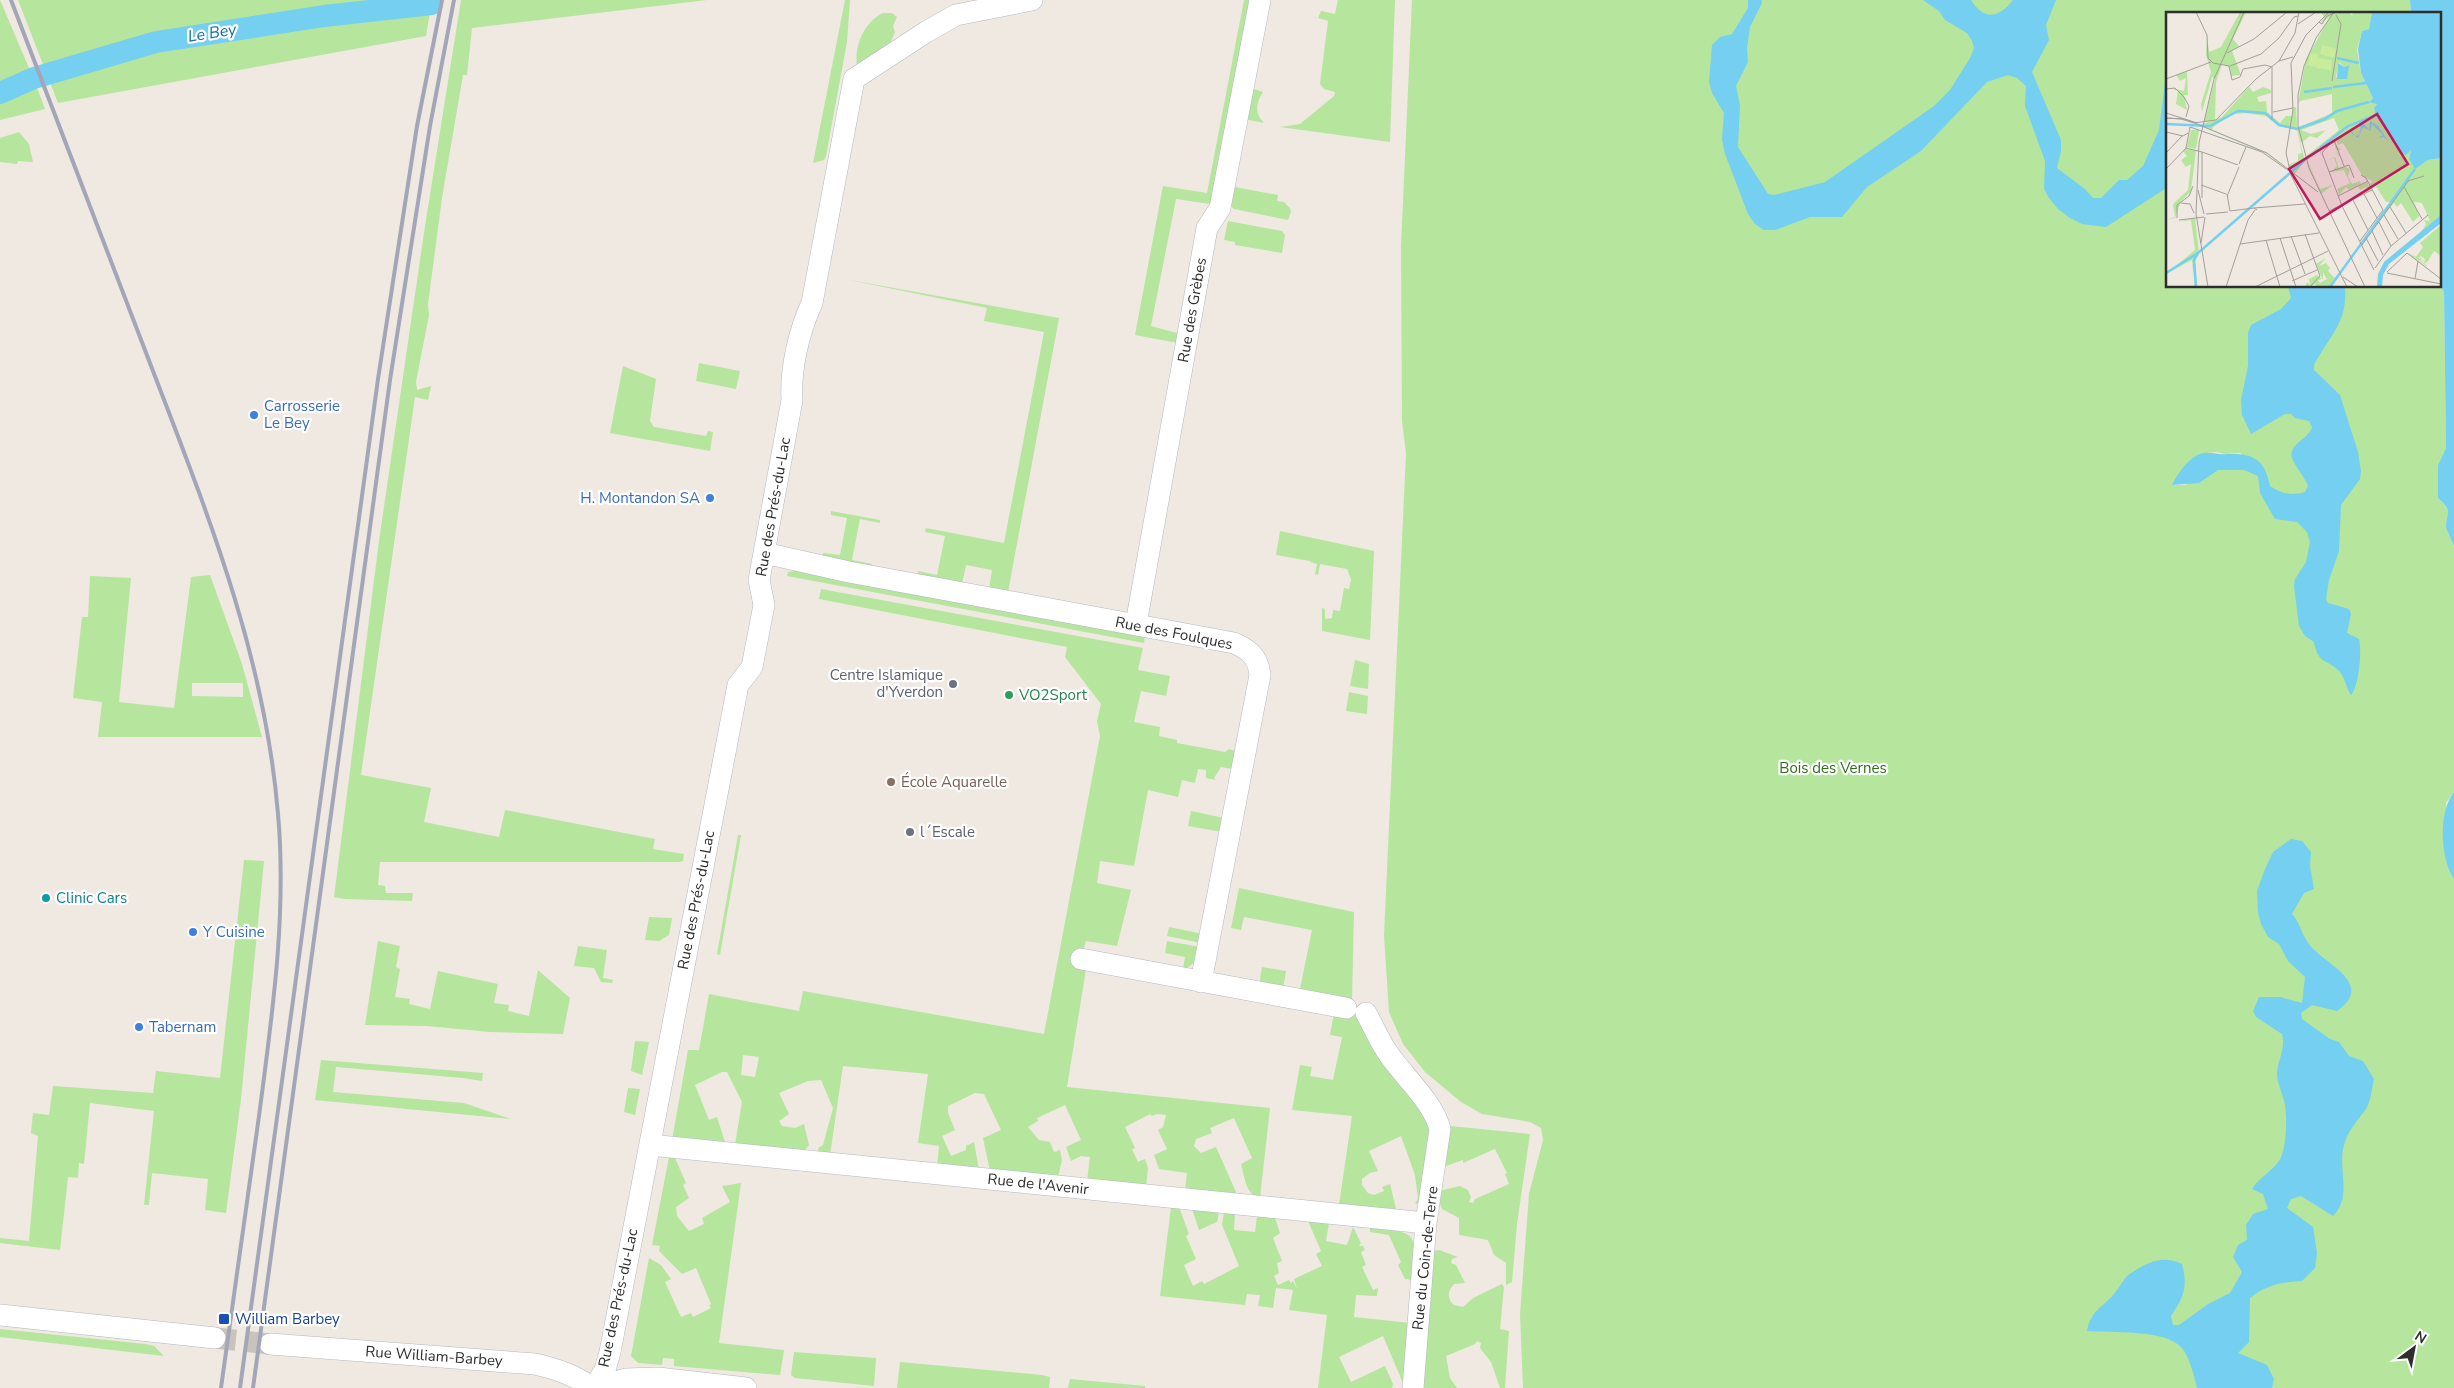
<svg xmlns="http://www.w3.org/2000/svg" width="2454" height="1388" viewBox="0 0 2454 1388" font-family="'Nunito Sans',sans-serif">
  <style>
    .green { fill: #b6e59e; fill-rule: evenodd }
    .water { fill: #75cff0 }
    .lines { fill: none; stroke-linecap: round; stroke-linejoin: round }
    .canal { stroke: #75cff0; stroke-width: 22 }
    .minor-tunnel { stroke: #c8c4bd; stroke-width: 21; stroke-dasharray: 21 11; stroke-linecap: butt }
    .minor-casing { stroke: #b4b7c1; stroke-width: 22 }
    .minor { stroke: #fff; stroke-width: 21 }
    .rail { stroke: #a3a6b8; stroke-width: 4 }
    .shop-dot { fill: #3f7fe0; stroke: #fff; stroke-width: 2 }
    .worship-dot { fill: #6b7280; stroke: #fff; stroke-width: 2 }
    .leisure-dot { fill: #2e9e5b; stroke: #fff; stroke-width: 2 }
    .education-dot { fill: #8d6e63; stroke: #fff; stroke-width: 2 }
    .culture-dot { fill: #0f9aa8; stroke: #fff; stroke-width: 2 }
    .transit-dot { fill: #1a4fb4; stroke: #fff; stroke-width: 2 }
    .labels { text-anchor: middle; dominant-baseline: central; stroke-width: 4.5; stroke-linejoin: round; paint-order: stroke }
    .street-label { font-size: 15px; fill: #2e2e2e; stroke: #fff }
    .shop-label { font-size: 15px; fill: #366cbe; stroke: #fff; text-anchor: start }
    .worship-label { font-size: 15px; fill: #5b616d; stroke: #fff; text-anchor: end }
    .leisure-label { font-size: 15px; fill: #27864d; stroke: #fff; text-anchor: start }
    .park-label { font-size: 15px; fill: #2c6e1b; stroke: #fff }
    .education-label { font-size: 15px; fill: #785e54; stroke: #fff; text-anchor: start }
    .culture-label { font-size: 15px; fill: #0d838f; stroke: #fff; text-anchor: start }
    .transit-label { font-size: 15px; fill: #164399; stroke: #fff; text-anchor: start }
    .water-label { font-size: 16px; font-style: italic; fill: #0d6fa3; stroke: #fff }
    .inset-river { fill: none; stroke: #75cff0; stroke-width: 2.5 }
    .inset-road { fill: none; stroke: #a29e99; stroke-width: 1 }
    .view { fill: #c2185b; fill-opacity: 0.15; stroke: #c2185b; stroke-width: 2.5 }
    .inset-edge { fill: none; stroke: #2e2e2e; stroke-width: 2.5 }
  </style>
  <rect width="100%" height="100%" fill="#efe9e1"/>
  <path class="green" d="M0,0L32,75L0,90Z
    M18,0H432L426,36L58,103Z
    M461,0H707L472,28L467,75H463L442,198L428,304L429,315L416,382L417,390L431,386L428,400L415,397L361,775L431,788L424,822L499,837L505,810L655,839L653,849L684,854L683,861L679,862H380L378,885L385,886L386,893H413L412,901L344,899L334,897L379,541L425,226Z
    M845,0H850L847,42L826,156L824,160L813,163Z
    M1244,0H1253L1210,204L1176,199L1151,326L1177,333L1178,343L1135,335L1163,186L1207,193Z
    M1338,0H1395L1390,142L1280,127L1300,124L1334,96L1335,92L1324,89L1320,84L1328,21L1318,18L1321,11L1335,14Z
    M1412,0H2410L2411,14H2168V286L2440,285L2444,292L2446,448L2438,465V498C2454,514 2446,509 2446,528L2454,546V792L2446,803L2452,875L2454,879V1388H1523L1520,1314L1529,1194L1543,1140L1541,1128L1530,1122L1482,1114L1461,1102L1425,1072L1403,1044L1389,1012L1384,936L1406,453L1402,421L1401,246ZM2216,452L2225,454L2241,453L2244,470H2218L2185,485H2173C2185,465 2191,454 2216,452Z
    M883,13H892L897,17L893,26L895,32L888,48L857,67C854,46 864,22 883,13Z
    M36,85L45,109L0,120V98Z
    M1254,89L1263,92C1256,103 1254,113 1264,123L1244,119L1251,90Z
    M19,132L29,144L33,162L18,161L17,164L0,162V138Z
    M1241,154L1235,187L1278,195L1277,201L1284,202L1290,208L1291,212L1288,220L1234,209L1230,205Z
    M1228,221L1282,231L1285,235L1282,253L1235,245V242L1224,240Z
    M844,279L1059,318L1008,592L989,589L992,570L966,565L962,584L917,576L918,571L937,575L945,536L925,532L926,528L1004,543L1044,332L984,321L987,308Z
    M699,363L740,371L736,389L696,381Z
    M623,366L656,379L650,421L654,427L706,436L708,431L713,432L710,451L610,433Z
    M831,511L880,520V523L860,519L852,560L872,564L871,566L822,557L823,553L840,555L847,518L831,515Z
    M1280,531L1374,551L1370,640L1322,631V608L1325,609V619L1332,618L1333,610L1340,611L1344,588L1349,589L1351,579L1347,569L1320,564L1318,575L1315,574L1317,564L1310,562V561L1276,555Z
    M796,571L1145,636L1144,643L787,576L788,572Z
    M210,575L242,664L262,737H98L102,702L73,698L82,617H88L90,576L131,578L119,702L174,708L191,577ZM192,683H243V697L192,696Z
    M821,589L1143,648L1138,670L1170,676L1166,696L1141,691L1134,722L1160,727L1159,736L1177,740V743L1225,752L1229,749L1235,751L1232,769L1221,767L1214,778L1216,780L1206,778V770L1198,769L1195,783L1182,780L1178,797L1148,790L1134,866L1100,861L1097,883L1131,890L1117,946L1086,941L1081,959L1086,969L1067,1087L1270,1108L1260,1198C1246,1196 1244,1175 1241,1164L1252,1158L1234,1118L1210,1128L1212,1133L1196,1139L1194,1146L1201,1153L1216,1147L1236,1192L1234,1194L1185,1191L1187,1173L1159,1169L1154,1155L1167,1149L1158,1130L1163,1127L1166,1115L1157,1114L1152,1116L1150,1114L1125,1127L1135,1148L1132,1149L1138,1162L1145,1159L1148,1168L1146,1187L1087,1181L1090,1157L1081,1156L1071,1161L1066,1147L1081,1140L1065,1105L1037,1118L1038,1121L1028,1127L1039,1140L1050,1142L1054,1152L1060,1150L1062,1160L1058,1177L990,1171L983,1138L1001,1130L984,1094L975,1093L948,1106V1113L955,1130L942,1136L951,1156L966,1150V1146L974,1142L979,1170L937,1166L939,1146L918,1143L928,1074L843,1066L830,1155L819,1154L818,1148L823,1145L833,1108L821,1080L808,1081L779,1093L789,1114L779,1121L782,1126L795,1128L804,1124L809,1145L802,1153L735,1145L742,1102L727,1072H722L695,1085L709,1120L717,1117L725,1142L672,1140L688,1050H699L709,994L799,1011L803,991L1044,1034L1100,736L1097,721L1101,704L1065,657L1067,647L819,599ZM743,1055L759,1057L755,1077L741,1075Z
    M1355,660L1369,664L1368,689L1350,686Z
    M1349,692L1368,696L1367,714L1346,711Z
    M1191,811L1224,818L1222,832L1188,826Z
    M738,835H741L720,955L717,954Z
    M244,860L264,861L241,1099L226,1213L205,1210L208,1179L152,1173L149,1205H144L154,1111L90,1103L84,1164L79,1163L78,1178L68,1177L60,1250L0,1243V1238L29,1241L38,1136L31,1133L33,1113L49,1115L53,1086L153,1093L156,1071L220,1078Z
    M1239,888L1354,912L1352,1000L1300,989L1312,930L1244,917L1241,930L1231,928Z
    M649,917L672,918L669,935L659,941L645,940Z
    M1169,927L1203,934L1201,943L1167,936Z
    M378,941L400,946L396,967L400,969L395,997L410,999L409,1004L430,1009L438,971L498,984L494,1003L509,1005L508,1011L529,1016L538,970L570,998L563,1034L490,1032L427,1026L365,1025Z
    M1167,941L1200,947C1197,958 1195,966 1183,969L1185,957L1165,953Z
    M578,946L607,950L603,978L613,980L612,983L601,982L594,968L574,966Z
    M1262,967L1286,971L1283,989L1259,985Z
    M1334,1013H1352L1354,1016L1361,1018L1431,1121L1420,1199L1417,1204L1415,1203L1418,1199L1415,1175L1401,1136L1369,1151L1378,1171L1370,1173L1362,1179V1185L1368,1193L1374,1195L1384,1191L1382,1187L1390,1184L1396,1209L1339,1205L1352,1116L1292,1110L1300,1065L1312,1067L1310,1076L1333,1080L1342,1037L1330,1035Z
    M635,1041L649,1042L642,1075L631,1071Z
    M321,1060L483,1073L482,1081L463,1078L336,1067L333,1092L464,1103L511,1119L315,1100Z
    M628,1088L640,1089L635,1115L624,1112Z
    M1450,1126L1530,1134L1517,1224L1512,1282L1506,1285V1263L1494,1255L1488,1240L1459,1235V1218L1442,1209L1440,1204L1439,1191L1460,1186L1468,1190L1471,1197L1469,1202L1473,1203L1475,1199L1509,1184L1505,1174L1507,1173L1495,1149L1463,1163V1160L1443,1167Z
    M669,1157L675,1158L686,1183L683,1185L689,1198L676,1207L677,1216L689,1231L704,1224L702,1218L730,1202L722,1186L741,1183L719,1343L784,1350L780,1375L674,1366V1359L663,1358L662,1365L638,1363L631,1356L649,1258L661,1265L671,1279L665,1282L681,1317L691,1313L693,1317L711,1308L709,1305L711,1304L696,1268L682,1274L659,1251L660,1246L652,1245Z
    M1171,1207H1179L1189,1234L1186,1236L1196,1259L1184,1265L1193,1286L1202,1281L1204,1284L1239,1266L1222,1225L1224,1212L1235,1214L1234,1230L1255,1232L1257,1216L1275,1218L1280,1233L1273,1238L1282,1261L1277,1263L1279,1273L1274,1276L1278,1285L1289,1280L1291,1283L1293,1281L1297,1289L1294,1279L1322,1266L1316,1254L1321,1251L1308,1221L1329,1223L1326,1241L1347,1245L1353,1227L1361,1243L1359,1246H1363L1365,1250L1361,1252L1366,1265L1362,1267L1373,1290L1378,1288L1377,1296L1356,1295L1354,1317L1410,1323L1403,1383L1383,1336L1339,1357L1351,1382L1385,1366L1393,1384L1392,1388H1318L1327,1315L1289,1310L1293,1290L1276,1288L1273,1308L1258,1306L1260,1295L1247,1294L1245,1305L1160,1296Z
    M1192,1209L1219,1212L1217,1222L1199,1230Z
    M1370,1228C1419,1232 1416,1232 1412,1280L1405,1279L1398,1265L1401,1262L1389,1235L1370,1232Z
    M1439,1250L1458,1257L1452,1259L1451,1263L1456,1265L1465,1283L1454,1284C1447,1291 1447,1299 1454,1305L1463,1307L1473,1298L1502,1284L1504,1287L1500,1329L1509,1331L1505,1388H1500L1491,1362L1480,1348L1481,1343L1477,1341L1475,1344L1446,1356L1450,1378L1457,1388H1422L1434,1251Z
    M0,1329L145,1344L154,1346L164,1356L0,1337Z
    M794,1352L876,1358L874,1386L795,1378L791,1375Z
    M900,1362L1042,1375L1050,1377L1049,1388H897Z
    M1070,1379L1145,1386V1388H1068Z"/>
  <path class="water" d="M1748,0H1762V3L1750,27L1747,48L1748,62L1736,86L1740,105L1738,147L1768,194L1774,195L1786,192L1825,182L1934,106L1950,90L1970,58L1974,48L1972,41L1967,33L1945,20L1939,11L1923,0H1971C1984,21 1999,18 2013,0H2056L2046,25L2049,40L2032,72L2061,140V151L2057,168L2085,189L2093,198H2101L2119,180H2127L2143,166L2159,130L2168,59V187L2106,227L2082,224L2070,218L2058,209L2049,198L2044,189L2045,161L2025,106L2026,86L2017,78L2008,75L1987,82L1921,151L1867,187L1842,217H1810L1775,230H1764L1755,224L1748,214L1725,154L1722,139L1724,113L1712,93L1709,82L1712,45L1720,37L1732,34L1748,8Z
    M2410,0H2454V546L2446,528C2446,510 2454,513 2438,498V465L2446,448L2444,292L2440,285V14H2411Z
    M2288,286H2345C2348,323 2330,335 2314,365V370L2340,395L2358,452L2361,471L2360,479L2341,505L2339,551L2329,580L2326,599L2328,603L2349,609L2351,614L2347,633L2359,639C2362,651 2359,686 2351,695C2346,688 2345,676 2338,670C2325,658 2318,664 2314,642L2305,636L2299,626L2294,586L2295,579L2306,562L2310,542L2307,532L2297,522L2275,519L2260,493L2258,476L2244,470H2218L2199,483L2172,485C2178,473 2190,455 2204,453C2212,452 2220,455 2227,454C2253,453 2265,459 2270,486C2281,494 2293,496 2305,492L2308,486C2304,476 2296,468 2292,458C2288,444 2309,439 2312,427L2309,421L2295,418L2291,414H2285L2251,434L2242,415L2241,400L2248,366V333L2251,325L2281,309L2291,298Z
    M2454,792V879C2440,858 2438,812 2454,792Z
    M2291,839L2302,841L2311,852L2310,866L2314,889L2304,893L2292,914C2300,923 2302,935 2309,944C2322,963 2377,983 2337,1011L2312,1005L2301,1013L2302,1019L2330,1039L2339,1042L2349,1056L2363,1061L2374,1079C2372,1087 2371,1101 2366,1109C2358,1120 2347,1132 2344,1145C2337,1170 2353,1196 2333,1216L2301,1196L2291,1199L2287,1208L2313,1227L2317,1253L2315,1268L2302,1281C2282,1282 2265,1285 2250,1298L2249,1342L2238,1353L2267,1365L2274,1379L2272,1388H2197C2194,1376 2190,1358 2182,1348C2166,1329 2111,1333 2087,1331C2091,1310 2101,1309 2114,1294C2119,1288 2123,1280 2128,1275C2146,1263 2162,1254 2182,1264C2188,1288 2184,1296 2171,1316L2173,1325H2179L2208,1304L2230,1293L2242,1272L2233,1257L2238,1245L2247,1240L2246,1225L2253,1214L2268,1209L2263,1194L2252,1189C2259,1178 2271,1172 2279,1161C2287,1149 2287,1119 2285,1105C2283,1094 2278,1086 2277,1075C2277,1060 2286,1050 2282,1034L2256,1017L2253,1011L2259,997H2280L2302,1003L2305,977L2288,961L2279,944L2268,937L2261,924L2258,913L2257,891L2265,869L2273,852Z"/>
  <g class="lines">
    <path class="canal" d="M0,93L34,78L156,42L324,16L432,4"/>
    <path class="minor-tunnel" d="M215,1338L270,1344"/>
    <defs>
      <path id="minor" d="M764,553L849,572L1234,643C1250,650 1258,657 1260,675L1201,982
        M1136,624L1207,228L1220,208L1260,0
        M1081,959L1346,1008
        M1366,1013C1374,1027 1380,1043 1390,1056C1406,1079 1433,1102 1440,1129L1426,1223L1413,1388
        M650,1145L1426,1223
        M0,1315L215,1338
        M270,1344L535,1364C557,1369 574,1375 593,1388
        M594,1388L605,1370L610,1352L738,685L752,667L764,605L759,580L792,400C790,369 799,331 812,303L854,79L926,32L956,15L1032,0
        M595,1388L626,1379L658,1378L746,1388"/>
    </defs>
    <use href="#minor" class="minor-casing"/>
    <use href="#minor" class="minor"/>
    <path class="rail" d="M11,0C59,124 105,247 153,371C209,517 265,657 278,814C287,915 272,1016 259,1116C246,1207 234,1297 221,1388
      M240,1388L378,379L417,126L442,0
      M253,1388L390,380L430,126L454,0"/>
  </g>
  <g class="shop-dot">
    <circle cx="254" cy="415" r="5"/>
    <circle cx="710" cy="498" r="5"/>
    <circle cx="193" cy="932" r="5"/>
    <circle cx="139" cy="1027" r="5"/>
  </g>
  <g class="worship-dot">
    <circle cx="953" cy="684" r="5"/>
    <circle cx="910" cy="832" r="5"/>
  </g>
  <circle class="leisure-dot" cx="1009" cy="695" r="5"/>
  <circle class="education-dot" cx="891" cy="782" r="5"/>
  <circle class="culture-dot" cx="46" cy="898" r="5"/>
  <rect class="transit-dot" x="218" y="1313" width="12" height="12" rx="2.5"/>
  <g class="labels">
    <g class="street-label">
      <text transform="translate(1192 310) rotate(-80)">Rue des Grèbes</text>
      <text transform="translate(773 507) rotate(-80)">Rue des Prés-du-Lac</text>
      <text transform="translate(1174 633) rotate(11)">Rue des Foulques</text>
      <text transform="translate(696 900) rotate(-79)">Rue des Prés-du-Lac</text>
      <text transform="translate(1038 1184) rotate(6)">Rue de l'Avenir</text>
      <text transform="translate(1425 1258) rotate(-84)">Rue du Coin-de-Terre</text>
      <text transform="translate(618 1298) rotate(-78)">Rue des Prés-du-Lac</text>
      <text transform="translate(434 1356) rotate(4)">Rue William-Barbey</text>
    </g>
    <g class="shop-label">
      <text x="264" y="406">Carrosserie<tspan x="264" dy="17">Le Bey</tspan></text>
      <text x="700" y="498" text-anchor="end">H. Montandon SA</text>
      <text x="203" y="932">Y Cuisine</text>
      <text x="149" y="1027">Tabernam</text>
    </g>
    <g class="worship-label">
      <text x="943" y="675">Centre Islamique<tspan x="943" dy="17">d'Yverdon</tspan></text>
      <text x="920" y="832" text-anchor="start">l´Escale</text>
    </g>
    <g class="leisure-label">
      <text x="1019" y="695">VO2Sport</text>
    </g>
    <g class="park-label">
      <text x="1833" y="768">Bois des Vernes</text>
    </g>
    <g class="education-label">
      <text x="901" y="782">École Aquarelle</text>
    </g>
    <g class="culture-label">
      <text x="56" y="898">Clinic Cars</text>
    </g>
    <g class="transit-label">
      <text x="235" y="1319">William Barbey</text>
    </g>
    <g class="water-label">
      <text transform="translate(212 33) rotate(-9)">Le Bey</text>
    </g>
  </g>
  <g transform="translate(2166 12)">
    <rect width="275" height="275" fill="#efe9e1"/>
    <path d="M74,0H80L67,27L73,34L66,39L75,63L65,64L64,55L56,52L50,70L49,108L38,110L49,67L46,65L36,100L35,92L45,60L40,43L41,25L43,40L55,35ZM155,0H183L186,4L187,0H206L203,17L196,19L191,38L195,61L207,86L203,89L211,92L208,96L210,103L230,127L236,141L245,138L243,147L249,156L262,148L275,146V203L256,219L260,212L258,208L264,209L256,191L248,190L253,204L247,210L235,191L231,195L228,191L196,231L225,190H220L209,173H206L207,177L193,184L202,178L200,175L194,178L192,174L202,170V174L206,169L196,163L177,131L172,133L170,126L169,132L175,138H170L173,143L172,144L167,127L154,138L156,145L153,138L141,148L154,177L167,173L155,182L139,145L173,118L168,106L135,118L145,122L160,118L151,126L144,124L135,131L131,118L139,149L127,164L122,153L132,149V142L136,141L131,118L113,114L100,104L80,101L66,102L47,115L46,118L96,139L105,144L122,158L101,142L37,115V112L56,105L83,75L87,80L97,75L105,78V81L91,85L93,90L100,89L101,100L114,111L120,104H126L127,95H130L131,116L166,101V82L134,89L132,92L140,47L164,5L154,11L158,5ZM173,50L178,55L182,53L180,67L170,65ZM21,60L22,83H18L21,98L10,92L12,79L1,75L18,79L20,66L14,69L10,63ZM25,118H33L30,137L21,135ZM19,137L30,138L25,179L15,189L9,206L0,208L9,205L7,192L22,178L25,152L20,155L15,148L21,144L17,139ZM169,145L173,156L171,157L179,155L184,157L182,164L186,172L194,169L195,172L183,178L180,175L173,183L171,177L184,171L178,158L165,160L171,154L168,146L160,149ZM29,206L33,241L29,249L31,275H29L26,248L0,262L29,238L25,208L9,210ZM275,213V244L268,239L262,249L258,252L259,247L256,250L260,253L263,250L260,254L255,250L259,247L255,244L252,247L256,246L254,250L242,241L250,245L257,235L254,231ZM160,246L153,254L160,251L164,256L162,259L169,266L172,263L164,275H151L149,272L139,275L141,270L144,273L143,267L151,263L156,267L152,268L154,271L161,267L157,261V268L150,252Z" fill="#b6e59e" fill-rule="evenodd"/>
    <path d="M156,33L170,37L168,46L154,42ZM145,41L152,42V46L166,48L165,58L150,56L151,52L149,55L141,53Z" fill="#c9ec9a"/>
    <path d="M206,0H275V146L262,148L249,157L243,147L245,138L240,143L236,141L210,104L208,96L211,92L203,90L207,86L195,61L192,37L196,19L203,17ZM172,51L178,55L183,53L181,67H171ZM204,109L212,114L223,130L218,125L212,126L217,123L206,112L204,119L197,115L192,126L186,122L184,117L189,124L193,123L195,115L190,113H195L196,110L203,118ZM275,203V211L223,252L217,263L216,275H211L212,262L218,250Z" fill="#75cff0"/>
    <path class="inset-river" d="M171,46L193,51M167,75L200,71M138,80L166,76M0,112L44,114L72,99L99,101L113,113L131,117L159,107L171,99L203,90M154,136L182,114L210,103M140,147L153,137M254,226L275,208M0,261L32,241M30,275L28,248L32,241L139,148M164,275L249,157"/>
    <path class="inset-road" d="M30,0L41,23L42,46L47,51L63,54L66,68L74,65L77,57L99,53L106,55M163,0L140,23L125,51L127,98L120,141L125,163L181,275M168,0L150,26L138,54L132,83V114L143,156L199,275M153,10L156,12L161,4L171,0M132,12L150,0M61,41L88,27L121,0M113,49L129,21L133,0M64,54L95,42L113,26L128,5L132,4M0,67L45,50M166,69L175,12L170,3M0,77L9,76L18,85L23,94L20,105M107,100L127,96M0,101L31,111M0,106L15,107L28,111L50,108L90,67L113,49L127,45M0,106L19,107L101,141L152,180M106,108V55M24,115L96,140L123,159M0,120L17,124L22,121M167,128L156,141L176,194L208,258M168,128L178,154M20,136L36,140V186M20,136L24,115M36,140L72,153M0,141L16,124M73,152L80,135M0,157L20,136M163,160L183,153L188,166M242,169L258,164M35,173L60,182M238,175L256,207M32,178L38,202M62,182L73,155M198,182L211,206M62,184L61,182L64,199M172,184L202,169M187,188L202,218M15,191L24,192L28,201M224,195L240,221M91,198L88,196L139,192M64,199L88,196M163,199L206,178M40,202L62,200M218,203L232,227M11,206V193L23,184L27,174M13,208L38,205M213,210L225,234M206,219L217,243M139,222L154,264L144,275M125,224L139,262M114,226L130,275M200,226L212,249M100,228L114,275M194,229L217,198L200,166L195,163M35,231L39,205M74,232L153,221M196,233L243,168M209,256L225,234L262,203M221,260L241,241L275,267M221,261L275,272M177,265L192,275M249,267L252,249M126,269L151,258M42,275L30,202L33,131L48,67L78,0M60,275L82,208L89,198M89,275L162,239"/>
    <path class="view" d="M211,102L242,152L154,207L123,157Z"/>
    <rect width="275" height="275" class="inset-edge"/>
  </g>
  <g transform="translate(2414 1348) rotate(32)" stroke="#ffffff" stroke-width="4" paint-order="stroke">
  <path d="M0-4L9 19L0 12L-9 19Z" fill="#2e2e2e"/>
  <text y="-8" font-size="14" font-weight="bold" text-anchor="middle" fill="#2e2e2e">N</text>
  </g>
</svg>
